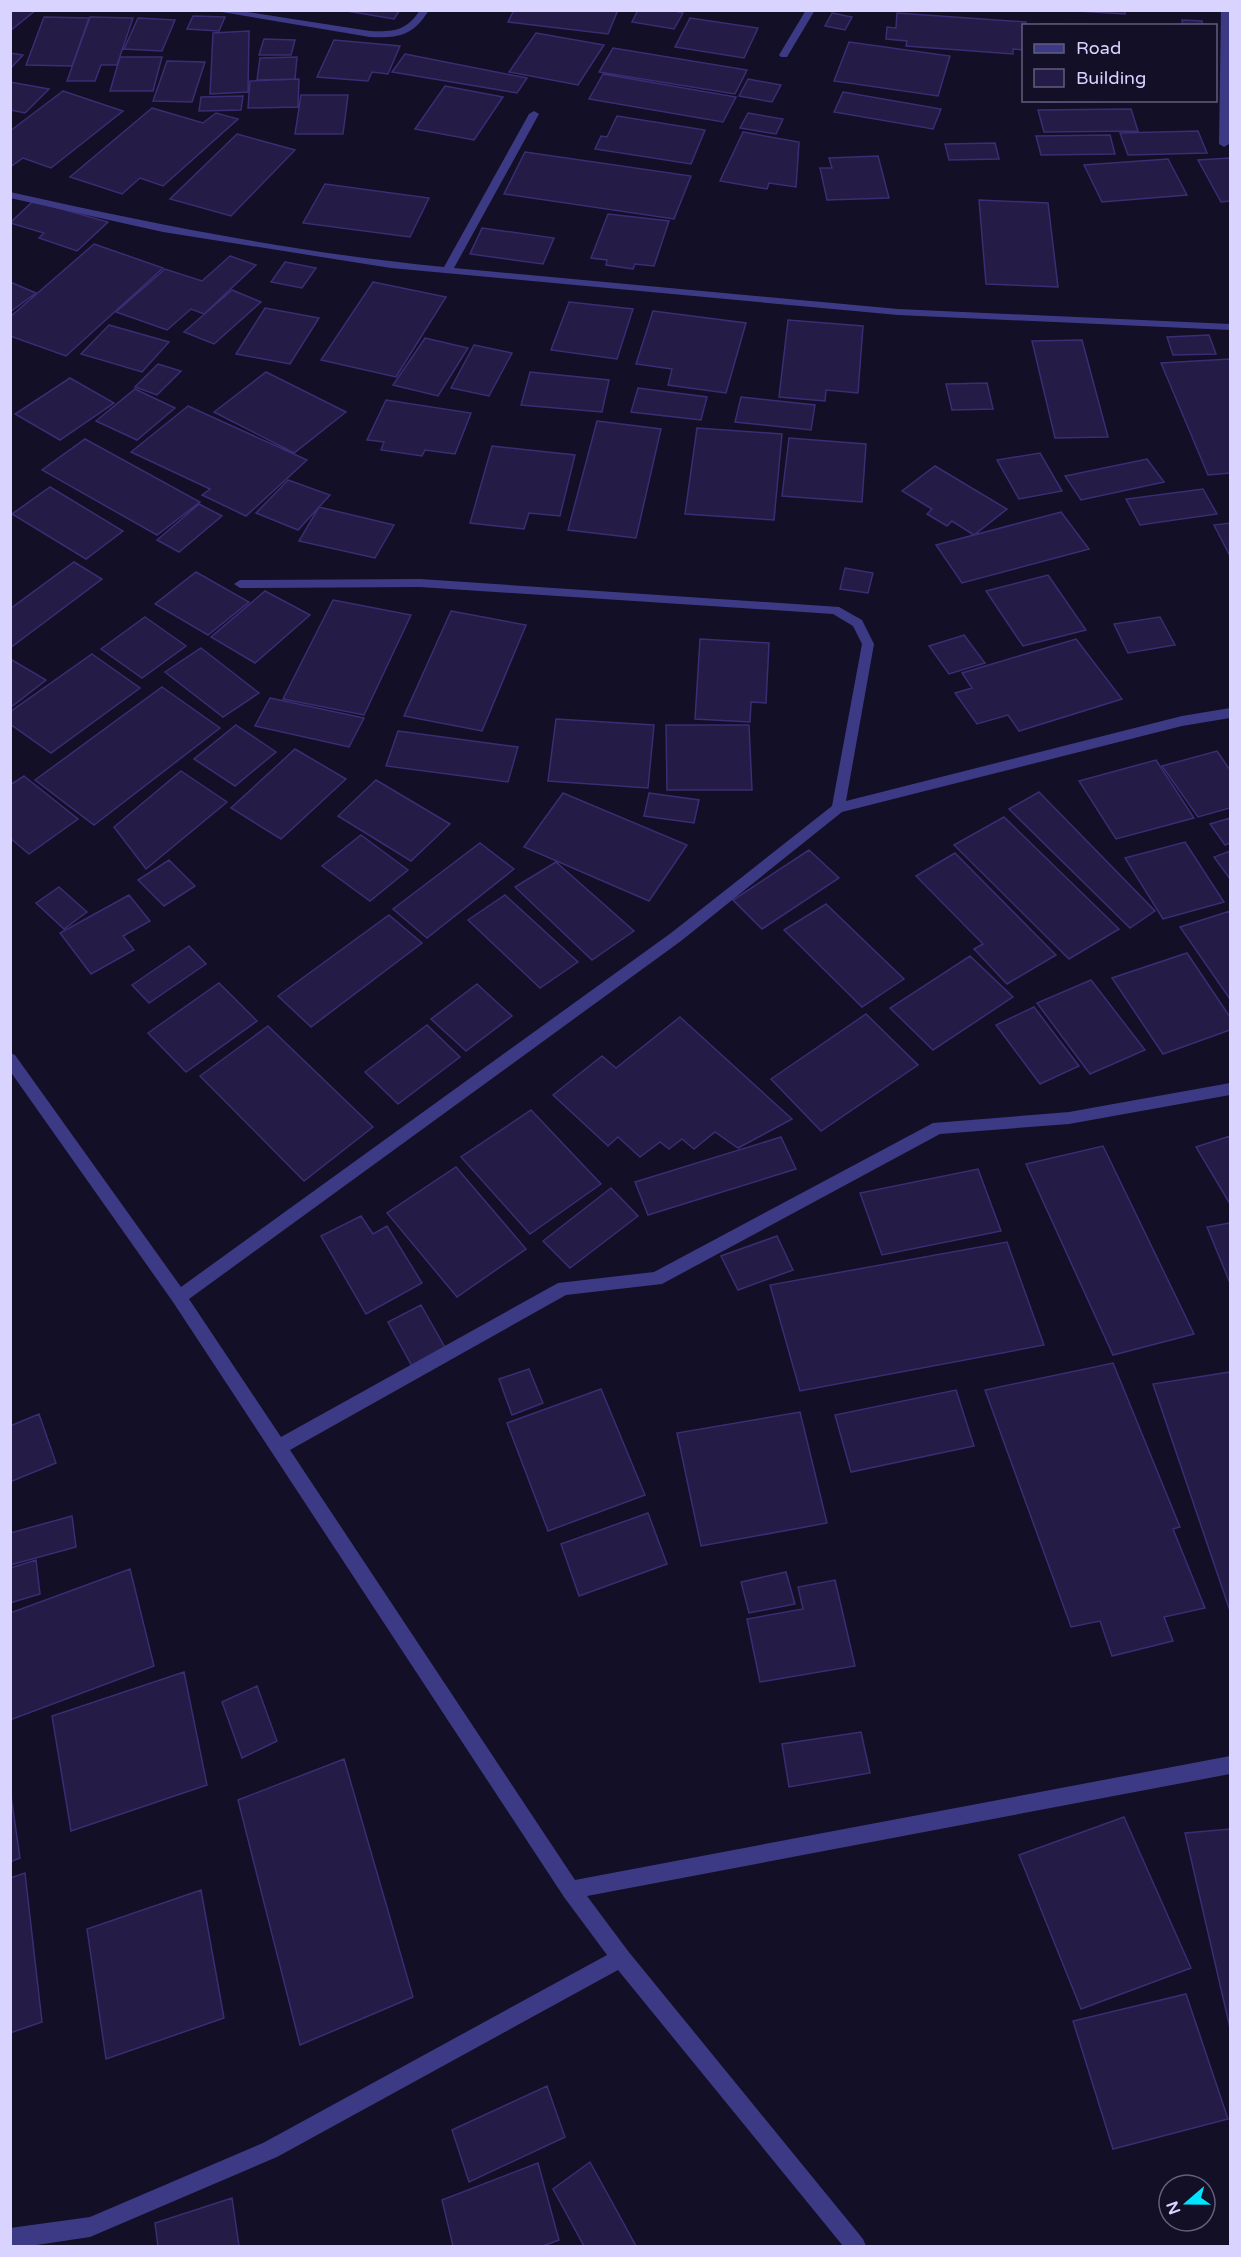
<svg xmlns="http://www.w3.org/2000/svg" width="1241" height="2257" viewBox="0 0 1241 2257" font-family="'Varela Round',sans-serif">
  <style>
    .building { fill: #241b47; stroke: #3b2d73; stroke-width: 1.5 }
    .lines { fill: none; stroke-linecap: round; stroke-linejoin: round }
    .minor { fill: #3d3a85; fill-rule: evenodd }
  </style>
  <rect width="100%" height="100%" fill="#130f26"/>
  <path class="building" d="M10,10H36L10,31Z
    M341,10H400L394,19Z
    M514,10H618L608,34L508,22Z
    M638,10H671L683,13L674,29L632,22Z
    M1062,10H1125V14Z
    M832,13L852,17L845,30L825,26Z
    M897,13L1026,22V26H1024V50L1013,49V54L906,46L907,41L886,39L887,27L896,28Z
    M193,16L225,17L219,31L187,29Z
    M44,17L89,18L72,66L26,65Z
    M90,17L133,18L117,65H101L95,81H67Z
    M138,18L175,20L162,51L124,49Z
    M690,18L758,28L744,58L675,47Z
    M1182,20L1202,21L1203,26H1183Z
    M1042,24L1180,26H1042Z
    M249,31L248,92L210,94L213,33Z
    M536,33L604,45L578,85L509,72Z
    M264,39L295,40L291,55H259Z
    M334,40L400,46L388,74L372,72L368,81L317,77Z
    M849,42L950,56L938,96L834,81Z
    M613,48L747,70L735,94L599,72Z
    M10,53L23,55L10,69Z
    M405,54L527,78L517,93L392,72Z
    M120,57H162L153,91H110Z
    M297,57L295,79L257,80L260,58Z
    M167,61L205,62L192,102L153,101Z
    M603,74L736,97L723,122L589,99Z
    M299,79L298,107L248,108L250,81Z
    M748,79L781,85L772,102L739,96Z
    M10,82L49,89L25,113L10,110Z
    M445,86L503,97L474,140L415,129Z
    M63,91L123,111L51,168L23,158L10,167V131Z
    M843,92L941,109L933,129L834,112Z
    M301,95H348L343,134H295Z
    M243,96L241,110L199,111L201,97Z
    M1041,100H1141V101L1041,102Z
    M152,108L203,123L216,113L238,119L163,186L140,178L122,194L70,177Z
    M1131,109L1138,131L1044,132L1038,110Z
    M748,113L783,119L776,134L740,128Z
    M617,116L705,130L691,164L595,149L601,136L607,137Z
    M1198,131L1207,153L1128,155L1120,133Z
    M743,132L799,142L796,187L769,183L767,189L720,181Z
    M237,134L295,150L231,216L170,199Z
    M1110,135L1115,154L1041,155L1036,136Z
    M995,143L999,159L949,160L945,144Z
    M525,152L691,176L674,219L504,194Z
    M878,156L889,198L827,200L820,168H832L829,158Z
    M1230,158V201L1221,202L1198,160Z
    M1168,159L1187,195L1102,202L1084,165Z
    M325,184L429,198L410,237L303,223Z
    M979,200L1048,203L1058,287L986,284Z
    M33,201L108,222L77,251L39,238L44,233L10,223Z
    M608,214L669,221L654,266L635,264L633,269L606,265L607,260L591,258Z
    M482,228L554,238L543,264L470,254Z
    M94,244L163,268L66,356L10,336V317Z
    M230,256L256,265L204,314L191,309L167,330L116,312L165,269L202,281Z
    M285,262L316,268L302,288L271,282Z
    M10,282L36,293L10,312Z
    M373,282L446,297L396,377L321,360Z
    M232,290L261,302L214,344L184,332Z
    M569,302L633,309L617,359L551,350Z
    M265,308L319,318L290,364L236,354Z
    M653,311L746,323L726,393L668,385L672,369L636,364Z
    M788,320L863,326L858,393L826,390L825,401L779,397Z
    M109,325L169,342L142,372L81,354Z
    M1209,335L1216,354L1173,355L1167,337Z
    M425,338L468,348L438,396L393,385Z
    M1082,340L1108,437L1055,438L1032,341Z
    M474,345L512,353L489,396L451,388Z
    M1230,359V473L1208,475L1161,363Z
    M158,364L181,371L157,395L135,387Z
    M266,372L346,412L294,453L214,412Z
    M530,372L609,380L602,412L521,405Z
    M70,378L114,403L60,440L15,414Z
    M987,383L993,409L952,410L946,384Z
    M638,388L707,397L701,420L631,412Z
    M135,389L175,408L137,440L96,421Z
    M741,397L815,405L811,430L735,422Z
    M386,400L471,413L455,454L425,450L422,456L381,450L384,442L367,440Z
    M188,406L307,460L246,516L202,495L210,489L131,452Z
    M597,421L661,429L636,538L568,530Z
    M697,428L782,434L774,520L685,514Z
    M789,438L866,444L862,502L782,496Z
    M85,439L200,502L157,535L42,470Z
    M492,446L575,455L560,516L529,513L524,529L470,523Z
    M1040,453L1062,491L1019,499L997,460Z
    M1147,459L1164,482L1081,500L1065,476Z
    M935,466L1007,509L974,535L952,521L947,526L927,514L932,509L902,491Z
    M288,480L330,495L298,530L256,513Z
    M50,487L123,531L86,559L12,514Z
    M1203,489L1217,514L1140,525L1126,499Z
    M199,504L222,516L179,552L157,540Z
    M319,507L394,525L375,558L299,541Z
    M1061,512L1089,549L962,583L936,545Z
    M1230,523V556L1214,525Z
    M74,562L102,579L10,648V609Z
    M845,568L873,573L868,593L840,589Z
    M196,572L249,602L208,635L155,604Z
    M1048,575L1086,630L1023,646L986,591Z
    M265,591L310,615L255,663L211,637Z
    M333,600L411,615L364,715L283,699Z
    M451,611L526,625L482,731L404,716Z
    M145,617L186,646L142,678L101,649Z
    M1160,617L1175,645L1128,653L1114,624Z
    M964,635L985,663L949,674L929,646Z
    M700,639L769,643L766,703L751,702L750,722L695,719Z
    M1076,639L1122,699L1019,731L1008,715L977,724L955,693L972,688L962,673Z
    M201,648L259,693L223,717L165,672Z
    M92,654L140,688L51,753L10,724V712Z
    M12,660L46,680L10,708V661Z
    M162,687L220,728L94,825L35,780Z
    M270,698L364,718L349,747L255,726Z
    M556,719L654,725L648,788L548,781Z
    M236,725L276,752L235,786L194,759Z
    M666,725H749L752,790H667Z
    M398,731L518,747L508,782L386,766Z
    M295,749L346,779L281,839L231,808Z
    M1217,751L1230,770V808L1198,817L1162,766Z
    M1156,760L1194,818L1116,839L1079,781Z
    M181,771L227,802L146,869L114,827Z
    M24,776L78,819L29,854L10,838V785Z
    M376,780L450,824L411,861L338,816Z
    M1039,792L1155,911L1130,928L1009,809Z
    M563,793L687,845L649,901L524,847Z
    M649,793L699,800L694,823L644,816Z
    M1004,817L1119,929L1069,959L954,845Z
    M1230,818V843L1225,845L1210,824Z
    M361,835L408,870L370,901L322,866Z
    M1185,842L1224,902L1163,919L1125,858Z
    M480,843L514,869L427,938L393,909Z
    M809,850L839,878L762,929L733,900Z
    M1230,851V879L1214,857Z
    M955,853L1056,955L1007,984L974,949L983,944L916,876Z
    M169,860L195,886L164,906L138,880Z
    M556,862L634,931L592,960L515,887Z
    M59,887L87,912L64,929L36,903Z
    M129,895L150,921L123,936L134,950L91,974L60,933Z
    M505,895L578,962L540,988L468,920Z
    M826,904L904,979L862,1007L784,930Z
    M1230,911V999L1180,927Z
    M389,915L422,943L311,1027L278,996Z
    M189,946L206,964L149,1003L132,985Z
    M1187,953L1230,1017V1030L1163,1054L1112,978Z
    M970,956L1013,997L933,1050L890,1008Z
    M1091,980L1145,1050L1090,1074L1037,1003Z
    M219,983L257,1021L186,1072L148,1033Z
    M477,984L512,1016L466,1051L431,1019Z
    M1034,1007L1079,1066L1040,1084L996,1025Z
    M866,1014L918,1065L821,1131L771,1079Z
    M680,1017L792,1119L738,1148L715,1132L694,1149L682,1139L669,1149L660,1142L640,1157L618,1137L608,1146L553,1095L602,1056L616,1068Z
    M427,1025L460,1057L398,1104L365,1072Z
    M268,1026L373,1127L304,1181L200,1076Z
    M531,1110L601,1184L530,1234L461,1157Z
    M1230,1136V1204L1196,1147Z
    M781,1137L796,1169L648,1215L635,1182Z
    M1103,1146L1194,1334L1113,1355L1026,1164Z
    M456,1167L526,1249L457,1297L387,1213Z
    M978,1169L1001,1231L882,1255L860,1193Z
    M611,1188L638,1216L570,1268L543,1241Z
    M361,1216L373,1234L387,1226L422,1283L366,1314L321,1236Z
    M1230,1223V1283L1207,1227Z
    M777,1236L793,1270L738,1290L721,1256Z
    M1007,1242L1044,1345L800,1391L770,1285Z
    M421,1305L447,1351L413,1368L388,1322Z
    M1113,1363L1180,1527L1173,1529L1205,1608L1164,1617L1173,1641L1112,1656L1100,1621L1071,1627L985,1390Z
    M529,1369L543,1403L512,1415L499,1379Z
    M1230,1372V1611L1153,1384Z
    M601,1389L645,1495L548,1531L507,1423Z
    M956,1390L974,1446L851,1472L835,1415Z
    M800,1412L827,1523L701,1546L677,1433Z
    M39,1414L56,1463L10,1482V1426Z
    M648,1513L667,1564L579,1596L561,1544Z
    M72,1516L76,1547L10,1565V1533Z
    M36,1560L40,1594L10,1603V1568Z
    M130,1569L154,1666L10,1720V1613Z
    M786,1572L795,1604L749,1613L741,1582Z
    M835,1580L855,1666L760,1682L747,1619L803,1609L798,1587Z
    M184,1672L207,1785L71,1831L52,1716Z
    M257,1686L277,1741L242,1758L222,1702Z
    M861,1732L870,1773L789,1787L782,1744Z
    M344,1759L413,1997L300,2045L238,1800Z
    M10,1789L20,1858L10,1862Z
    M1124,1817L1191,1968L1081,2009L1019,1855Z
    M1230,1829V2028L1185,1833Z
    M25,1873L42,2022L10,2033V1878Z
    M201,1890L224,2018L106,2059L87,1929Z
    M1186,1994L1228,2119L1113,2149L1073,2021Z
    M547,2086L565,2137L469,2182L452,2130Z
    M590,2162L636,2246H584L553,2189Z
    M538,2163L559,2240L543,2246H453L442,2200Z
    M232,2198L239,2246H158L155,2223Z"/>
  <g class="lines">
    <path class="minor" d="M210,10H235L370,31C393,32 407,31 420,10H429C413,36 399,38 370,37Z
      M806,10H815L787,57H781L779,55Z
      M1221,10H1230L1229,144L1224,147L1219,144Z
      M534,111L539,114L454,268L898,309L1230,324V330L898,315L391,268L163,232L10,198V192C153,224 298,253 444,267L529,114Z
      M420,579L839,607L862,620L874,644L846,801L1182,716L1230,708V718L1182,726L842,812L681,941L189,1299L281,1437L558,1283L654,1272L933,1123L1069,1112L1230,1083V1095L1069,1124L940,1134L662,1284L566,1295L290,1450L575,1880L1230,1756V1774L587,1896L628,1951L863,2239L866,2246H843L618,1970L277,2157L90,2237L30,2246H10V2228L90,2217L263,2143L607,1955L564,1897L173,1302L10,1071V1053L15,1055L181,1287L671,933L832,806L862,644L853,626L833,614L420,587L240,588L234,584L240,580Z"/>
  </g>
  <rect width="1241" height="2257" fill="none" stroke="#d9d4ff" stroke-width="24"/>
  <rect x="1022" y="24" width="195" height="78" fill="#130f26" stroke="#625e7d" stroke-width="1.5"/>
  <rect x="1034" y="44" width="30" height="9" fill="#3d3a85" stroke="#625e7d" stroke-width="1.5"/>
  <text x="1076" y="54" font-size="18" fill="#d9d4ff">Road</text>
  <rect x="1034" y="69" width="30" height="18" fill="#241b47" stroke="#625e7d" stroke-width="1.5"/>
  <text x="1076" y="84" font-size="18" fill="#d9d4ff">Building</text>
  <g transform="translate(1187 2203) rotate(250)"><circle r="28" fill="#130f26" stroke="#625e7d" stroke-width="1.5"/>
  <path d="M0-4.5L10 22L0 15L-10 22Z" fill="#00e5ff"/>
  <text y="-9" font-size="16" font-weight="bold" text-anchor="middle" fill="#d9d4ff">N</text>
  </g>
</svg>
